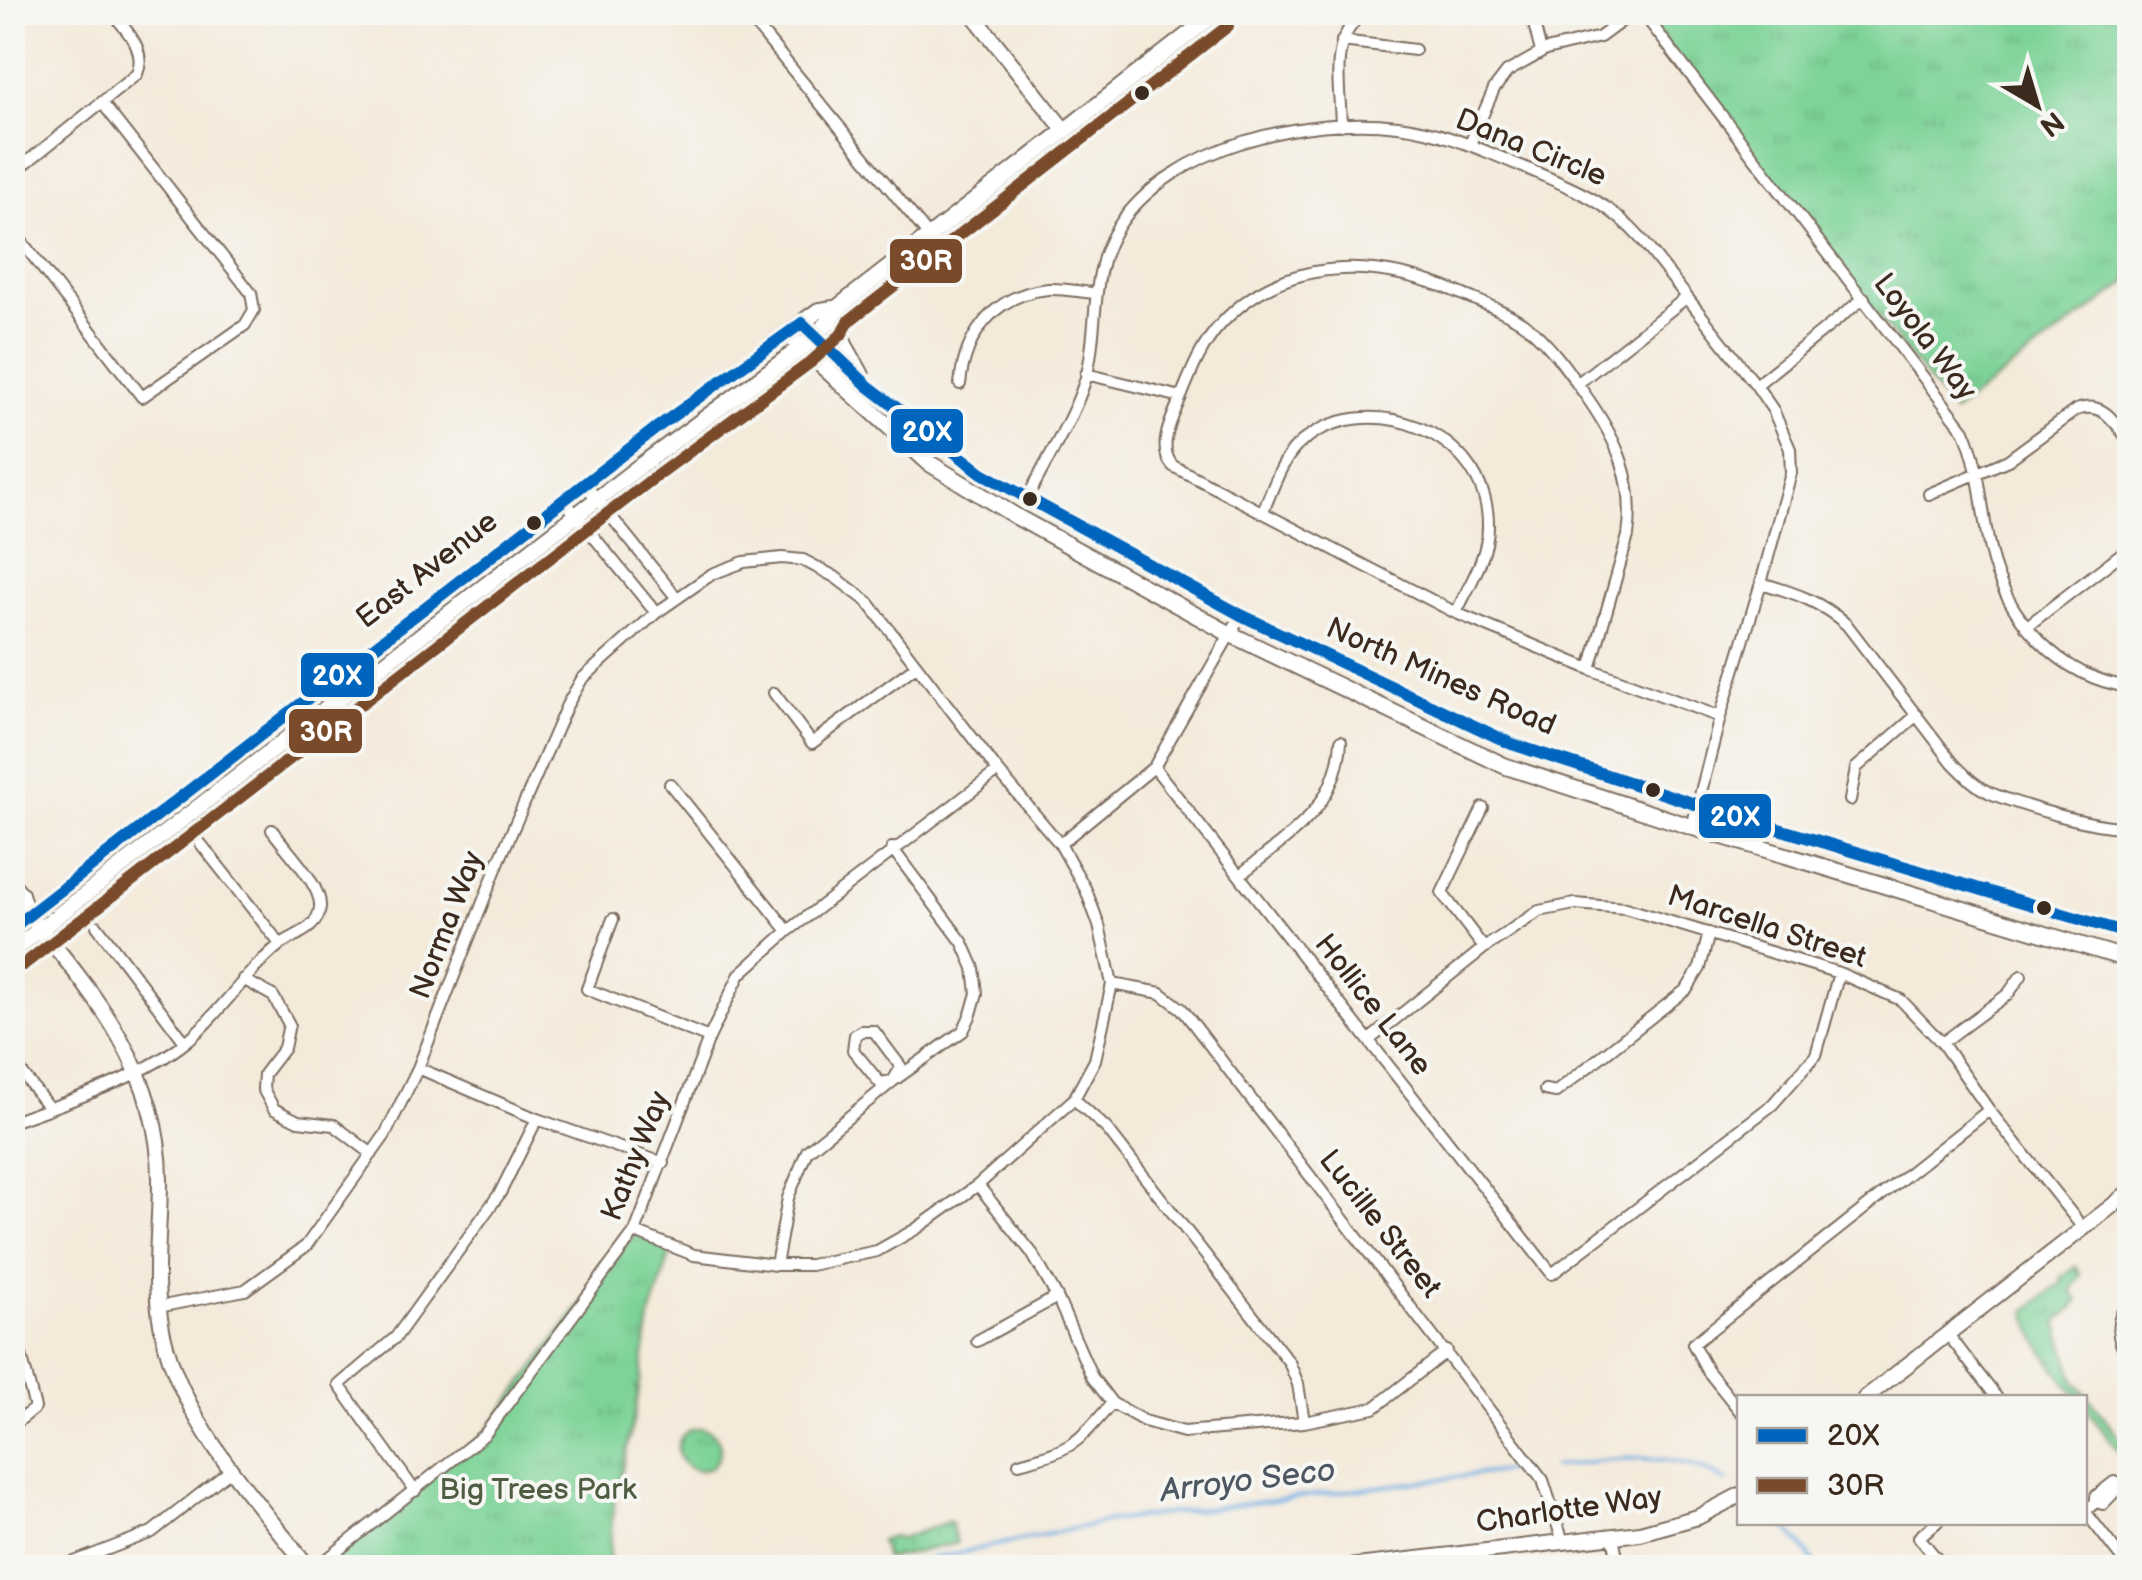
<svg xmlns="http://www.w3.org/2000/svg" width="2142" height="1580" viewBox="0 0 2142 1580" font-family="'Balsamiq Sans',sans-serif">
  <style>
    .park { fill: url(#park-tufts); stroke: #5c7e5b; stroke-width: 2.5 }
    .garden { fill: url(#garden-dots); stroke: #5c7e5b; stroke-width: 2.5 }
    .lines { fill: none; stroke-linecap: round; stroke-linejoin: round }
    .stream { stroke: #6fade1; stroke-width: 4 }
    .minor-casing { stroke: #7c6d60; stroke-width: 14 }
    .tertiary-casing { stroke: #7c6d60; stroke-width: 18 }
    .secondary-casing { stroke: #7c6d60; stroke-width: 19 }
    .minor { stroke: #fff; stroke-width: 10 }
    .tertiary { stroke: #fff; stroke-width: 14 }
    .secondary { stroke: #fff; stroke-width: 15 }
    .bus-1-casing { stroke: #f6f6f2; stroke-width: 20 }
    .bus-2-casing { stroke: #f6f6f2; stroke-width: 20 }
    .bus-1 { stroke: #0065bd; stroke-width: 12 }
    .bus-2 { stroke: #7a4b2a; stroke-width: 12 }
    .bus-dot { fill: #3b2a1e; stroke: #f6f6f2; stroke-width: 4 }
    .labels { text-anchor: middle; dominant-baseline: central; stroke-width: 8; stroke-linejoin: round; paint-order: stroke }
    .street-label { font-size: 30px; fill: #3b2a1e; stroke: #f6f6f2 }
    .park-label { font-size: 30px; fill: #4f5d43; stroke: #f6f6f2 }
    .water-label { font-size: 32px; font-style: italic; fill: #4d5862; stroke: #f6f6f2 }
    .line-badge { stroke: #f6f6f2; stroke-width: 4 }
    .badge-label { font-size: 28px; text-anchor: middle; font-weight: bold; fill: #fff }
  </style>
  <defs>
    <pattern id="park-tufts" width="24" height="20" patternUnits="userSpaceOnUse" patternTransform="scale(2.5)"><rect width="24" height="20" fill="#7dd398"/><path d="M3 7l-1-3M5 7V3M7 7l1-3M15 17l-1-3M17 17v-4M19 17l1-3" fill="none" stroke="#6db583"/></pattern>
    <pattern id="garden-dots" width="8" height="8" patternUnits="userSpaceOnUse" patternTransform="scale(2.5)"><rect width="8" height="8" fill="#7dd398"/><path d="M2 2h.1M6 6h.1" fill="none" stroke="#6db583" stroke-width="1.8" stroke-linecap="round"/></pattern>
  </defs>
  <rect width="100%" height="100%" fill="#f6f6f2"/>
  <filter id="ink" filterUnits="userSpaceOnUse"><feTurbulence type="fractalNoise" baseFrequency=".01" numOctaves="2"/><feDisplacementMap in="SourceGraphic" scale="20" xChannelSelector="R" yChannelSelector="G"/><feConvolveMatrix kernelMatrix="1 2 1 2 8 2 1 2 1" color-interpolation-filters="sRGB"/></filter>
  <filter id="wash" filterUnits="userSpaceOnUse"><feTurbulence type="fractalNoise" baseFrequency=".0048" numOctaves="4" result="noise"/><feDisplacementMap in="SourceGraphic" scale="40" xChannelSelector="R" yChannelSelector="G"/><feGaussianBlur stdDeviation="2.25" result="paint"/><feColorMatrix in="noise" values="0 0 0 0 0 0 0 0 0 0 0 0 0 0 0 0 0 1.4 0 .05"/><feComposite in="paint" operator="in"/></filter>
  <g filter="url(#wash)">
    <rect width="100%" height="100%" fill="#f4eada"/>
    <path class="park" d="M1642,13H2129V281L1953,412Z
      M635,1232L673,1246L651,1313L636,1408L613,1508L608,1567L316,1568L485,1434Z
      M2076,1266L2081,1274L2071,1292L2079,1301L2057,1323L2075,1380L2129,1450V1465L2085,1407L2084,1398L2077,1397C2057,1372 2034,1343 2026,1311L2063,1282L2061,1278Z
      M678 1449a21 21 0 1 1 42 0a21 21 0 1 1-42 0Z"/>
    <path class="garden" d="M950,1521L957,1543L886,1559L880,1541L895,1536L898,1540Z"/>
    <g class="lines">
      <path class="stream" d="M1553,1467C1609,1459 1678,1447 1727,1482
        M1783,1522L1819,1568
        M888,1568L1110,1521L1520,1469"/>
    </g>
  </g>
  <g filter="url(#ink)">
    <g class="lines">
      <defs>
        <path id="minor" d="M1531,12L1541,52
          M1642,12L1964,430C1981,468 1981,510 1990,550C2005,617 2059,678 2130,687
          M746,13L929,236
          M1342,41L1415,50
          M1341,125C1340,82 1328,41 1364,12
          M1470,144L1494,89L1507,72L1546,50L1600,37L1634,12
          M12,174L137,74C147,49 127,32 112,12
          M12,229L142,397L245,325L254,310L251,293L103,104
          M1086,374L1181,397
          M960,384C965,334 995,294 1048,289C1063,288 1080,292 1095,293
          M1577,384L1687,297
          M1756,385L1864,298
          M12,481L17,496L12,500
          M584,483L676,597
          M1929,494L2008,460L2076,410C2104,400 2115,423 2130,442
          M1028,497C1046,461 1077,412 1087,374C1099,325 1089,272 1118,227C1171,145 1307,115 1398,126C1443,131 1487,152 1528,169C1574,189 1608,201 1642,240L1756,385L1773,410L1790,449L1791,473L1761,583L1720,717L1692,827
          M563,499L656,613
          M1262,513C1272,492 1280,463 1297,446C1364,383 1490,432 1488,527C1488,557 1468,587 1456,613
          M1761,583C1795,593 1820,601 1847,625L1953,763C1964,774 1975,786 1990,793C2028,808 2089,826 2130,828
          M2026,627L2130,547
          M1590,669L1628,536C1636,480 1617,440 1586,396C1569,372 1550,344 1527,326C1507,311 1482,303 1459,293C1379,259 1285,254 1221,324C1202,344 1191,372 1181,397C1172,418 1156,448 1173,466L1456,613L1590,669L1720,717
          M774,693L812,743L916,666
          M1154,767L1552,1274L1772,1105L1816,1055L1839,973
          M670,784L788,931
          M1850,800L1856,768L1917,715
          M1483,808L1442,893L1484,948
          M201,844L280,944
          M1060,844L1154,767L1241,615
          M1240,875C1289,835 1337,809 1341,741
          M613,919L587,989L709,1038
          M97,926L185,1042
          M243,979L273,996L289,1024L284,1048L264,1074L263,1089L274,1109L298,1121L334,1125L372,1154
          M1112,984L1161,993L1182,1009L1543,1480L1563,1542
          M861,1031H874L901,1067L893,1081L880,1083L853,1050L855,1035Z
          M1369,1040L1484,948L1539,911L1575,904L1625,908L1839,973L1901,1000L1942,1043L1989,1110L2083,1228
          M1942,1043L2008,994L2021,976
          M12,1060L49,1108
          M418,1068L537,1119L663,1163
          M1545,1090L1556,1092L1687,989L1700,968L1709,933
          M1074,1099L1107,1129L1289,1362L1298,1384L1304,1422
          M12,1122C66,1102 142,1078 187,1041C220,1014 243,975 277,947C293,934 318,931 320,907C322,885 285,849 272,830
          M978,1185L1032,1253L1057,1297L1092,1377L1112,1403L1144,1421L1184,1432L1304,1422L1374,1408L1447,1351
          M776,1265L788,1198L807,1151L893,1081L963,1031L971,1014L977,993L974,968L963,943L892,848
          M2130,1301C2114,1319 2115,1340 2130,1359
          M158,1307L245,1290L306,1246L385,1135L418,1068L499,861L567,705L582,679L656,613L712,574L744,562L782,558L803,560L835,577L868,602L998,771L1060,844L1086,890L1099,925L1112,984L1095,1060L1074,1099L978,1185L916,1229L877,1251L810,1265H776L694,1255L635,1232
          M12,1320L35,1408L12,1426
          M1947,1333L1997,1398
          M977,1341L1057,1297
          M1740,1411L1707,1370L1693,1344L1989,1110
          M1019,1463C1073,1449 1076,1445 1112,1403
          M415,1491L339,1385L396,1337L500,1193L537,1119
          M2096,1502L2103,1504L2130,1476
          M2084,1510L2129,1568
          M2085,1511L2096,1502V1496L2114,1482L2120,1484
          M1937,1522L1919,1537L1944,1568
          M1613,1536L1619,1568
          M12,1555L20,1568
          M59,1568L152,1532L232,1469
          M316,1568L485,1434L635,1232L709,1038L740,974L788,931L998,771"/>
        <path id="tertiary" d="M971,12L1065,131
          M12,883L21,894L27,914
          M12,902L28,914C94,993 160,1071 160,1180C160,1237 150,1289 166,1346C190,1431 255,1500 309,1568
          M1865,1398L2130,1192
          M1340,1568L1640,1533L1698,1517L1740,1495"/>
        <path id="secondary" d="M837,308L844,344L861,374
          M802,323L868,386L982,473L1241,615L1512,744L1698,805L2130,934
          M788,335L929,463L1017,517L1230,634L1505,766L1692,827L2130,960
          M12,928L659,426L818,311L837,308
          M12,951L640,466L801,348L828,323L837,308L1217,12"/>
      </defs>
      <use href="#minor" class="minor-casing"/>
      <use href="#tertiary" class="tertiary-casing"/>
      <use href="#secondary" class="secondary-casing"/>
      <use href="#minor" class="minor"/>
      <use href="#tertiary" class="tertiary"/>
      <use href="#secondary" class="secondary"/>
      <defs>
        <path id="bus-1" d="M12,928L659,426L802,323L868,386L982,473L1241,615L1512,744L1698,805L2130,934"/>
        <path id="bus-2" d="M23,965L651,480L811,362L841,335L850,320L1228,26"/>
      </defs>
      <use href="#bus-1" class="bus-1-casing"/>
      <use href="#bus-2" class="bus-2-casing"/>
      <use href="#bus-1" class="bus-1"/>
      <use href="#bus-2" class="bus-2"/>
    </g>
  </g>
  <g class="bus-dot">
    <circle cx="1142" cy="93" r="9"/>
    <circle cx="1030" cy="499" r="9"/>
    <circle cx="534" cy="523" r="9"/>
    <circle cx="1653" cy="790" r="9"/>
    <circle cx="2044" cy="908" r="9"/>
  </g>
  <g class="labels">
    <g class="street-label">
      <text transform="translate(1531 148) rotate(22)">Dana Circle</text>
      <text transform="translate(1925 337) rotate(53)">Loyola Way</text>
      <text transform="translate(427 570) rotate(-38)">East Avenue</text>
      <text transform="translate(1441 677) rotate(24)">North Mines Road</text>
      <text transform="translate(447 925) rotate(-69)">Norma Way</text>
      <text transform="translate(1767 927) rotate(18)">Marcella Street</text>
      <text transform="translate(1373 1005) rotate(52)">Hollice Lane</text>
      <text transform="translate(636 1156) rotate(-68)">Kathy Way</text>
      <text transform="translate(1380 1224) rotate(52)">Lucille Street</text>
      <text transform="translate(1569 1510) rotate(-8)">Charlotte Way</text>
    </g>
    <g class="park-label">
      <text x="538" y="1490">Big Trees Park</text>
    </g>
    <g class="water-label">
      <text transform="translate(1248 1481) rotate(-7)">Arroyo Seco</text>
    </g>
  </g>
  <g class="line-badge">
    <rect x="888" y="237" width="76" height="48" rx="10" fill="#7a4b2a"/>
    <rect x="889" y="407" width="76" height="48" rx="10" fill="#0065bd"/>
    <rect x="299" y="651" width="77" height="48" rx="10" fill="#0065bd"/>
    <rect x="287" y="707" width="77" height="48" rx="10" fill="#7a4b2a"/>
    <rect x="1697" y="792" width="76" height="48" rx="10" fill="#0065bd"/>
  </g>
  <g class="badge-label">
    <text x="926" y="270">30R</text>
    <text x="927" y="441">20X</text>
    <text x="337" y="685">20X</text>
    <text x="326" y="741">30R</text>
    <text x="1735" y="826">20X</text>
  </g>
  <rect width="2142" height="1580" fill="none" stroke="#f6f6f2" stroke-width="50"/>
  <rect x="1737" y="1395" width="350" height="130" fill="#f6f6f2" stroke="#aba49d" stroke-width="2.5"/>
  <rect x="1757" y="1428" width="50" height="15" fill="#0065bd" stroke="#aba49d" stroke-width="2.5"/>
  <text x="1827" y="1445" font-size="30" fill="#3b2a1e">20X</text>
  <rect x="1757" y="1478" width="50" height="15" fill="#7a4b2a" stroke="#aba49d" stroke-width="2.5"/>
  <text x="1827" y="1495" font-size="30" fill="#3b2a1e">30R</text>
  <g transform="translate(2037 105) rotate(142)" stroke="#f6f6f2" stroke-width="8" paint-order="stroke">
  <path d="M0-8L18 38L0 25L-18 38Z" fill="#3b2a1e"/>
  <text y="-15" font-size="28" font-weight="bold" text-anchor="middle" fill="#3b2a1e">N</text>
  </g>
</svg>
